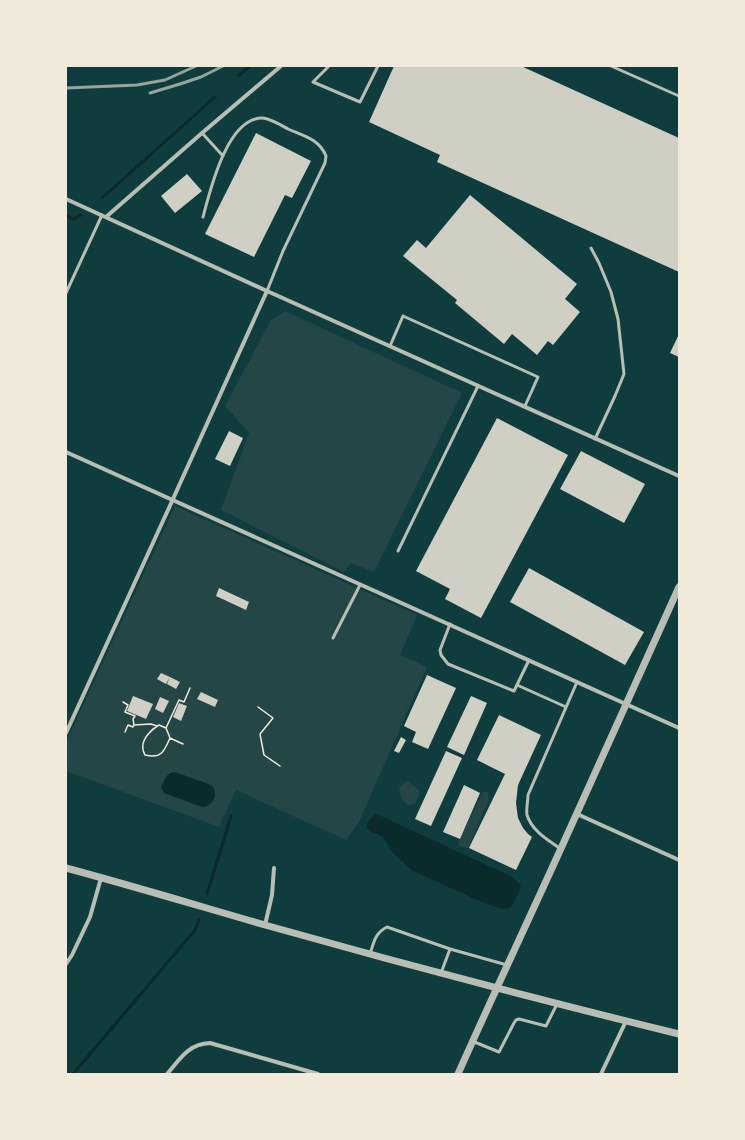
<svg xmlns="http://www.w3.org/2000/svg" width="745" height="1140" viewBox="0 0 745 1140" font-family="'DejaVu Sans',sans-serif">
  <style>
    .green { fill: #244646 }
    .water { fill: #0a2a2b }
    .lines { fill: none; stroke-linecap: round; stroke-linejoin: round }
    .stream { stroke: #0a2a2b; stroke-width: 3 }
    .building { fill: #cfcfc3 }
    .path { stroke: #f1e9da; stroke-width: 1.5 }
    .service { stroke: #b8beb3; stroke-width: 3 }
    .minor { stroke: #b8beb3; stroke-width: 4 }
    .tertiary { stroke: #b8beb3; stroke-width: 7 }
    .rail { stroke: #97a49c; stroke-width: 3 }
  </style>
  <rect width="100%" height="100%" fill="#0f3d3e"/>
  <path class="green" d="M285,311L462,393L374,572L351,563L344,572L221,510L249,433L225,406L271,320Z
    M175,506L417,615L400,655L427,667L359,822L346,840L236,790L219,827L66,771V742Z
    M407,781L419,790V795L415,804L408,805C402,800 398,794 400,786Z
    M484,792H488L489,800L468,848H467L459,846L458,843L482,794Z"/>
  <path class="water" d="M175,772L211,785C220,792 213,807 202,807L164,793L161,787C165,779 166,773 175,772Z
    M377,814L512,877L519,883L521,888L513,904L510,907L506,909L498,908L475,899L413,871L394,854L383,837L378,834L371,832L367,829C367,821 370,817 377,814Z"/>
  <g class="lines">
    <path class="stream" d="M238,76L250,66
      M102,198L215,97
      M66,216L74,219L81,215
      M207,894L231,816
      M73,1074L195,930L199,920"/>
  </g>
  <path class="building" d="M394,66H521L679,138V272L437,162L440,155L369,122Z
    M256,133L311,161L292,198L285,195L254,257L205,234Z
    M187,174L202,191L175,213L161,196Z
    M470,195L577,284L565,299L580,312L553,345L548,341L537,355L512,334L504,344L455,303L457,300L403,256L417,240L426,248Z
    M679,334V357L670,353Z
    M497,418L568,455L481,618L445,599L450,589L416,571Z
    M229,431L243,438L230,466L215,459Z
    M581,451L645,484L624,523L560,489Z
    M529,568L644,632L625,665L510,602Z
    M219,588L249,602L246,610L216,596Z
    M161,673L170,677L166,684L157,679Z
    M427,675L456,688L428,749L412,742L416,732L404,726Z
    M170,677L180,682L176,689L167,684Z
    M201,692L218,700L215,707L197,699Z
    M133,696L153,704L146,719L127,711Z
    M471,696L487,703L464,755L447,747Z
    M160,697L169,701L163,713L155,709Z
    M179,703L187,706L181,721L173,717Z
    M499,715L541,735L518,785L516,803L518,818L523,828L528,834L532,837L516,870L469,848L505,774L477,760Z
    M401,737L406,740L399,753L394,751Z
    M446,751L462,758L431,826L415,819Z
    M464,785L480,793L460,839L443,832Z"/>
  <g class="lines">
    <path class="path" d="M123,702L128,705L125,712L135,716L133,719L134,725L133,727L128,725L125,732
      M258,707L273,718L260,734L264,755L280,766
      M134,725L151,724L157,726
      M166,728L179,700L184,702L190,688
      M170,738C164,752 161,759 145,755C144,753 143,751 143,749C141,739 152,729 159,725L166,728L170,738L183,744"/>
    <path class="service" d="M329,66L313,82L360,102L378,66
      M611,66L679,96
      M202,133L223,156
      M203,217C210,191 227,117 263,118C271,119 281,125 288,129C304,136 319,139 326,156L325,163L283,251L267,291
      M591,248L599,263L611,292L618,319L624,374L615,396L595,439
      M66,293L102,215
      M390,346L403,316L538,377L525,406
      M398,551L478,386
      M450,624L440,650L441,655L448,664L514,691L529,660
      M333,638L360,585
      M517,685L566,707
      M561,849C548,840 532,831 527,815C526,809 528,801 528,795L577,682
      M370,954C374,942 375,933 387,927L450,949L507,965
      M441,973L450,949
      M472,1041L499,1052L514,1023L516,1020L519,1019L546,1026L557,1004"/>
    <path class="minor" d="M66,199L267,291L679,476
      M106,217L202,133L281,66
      M66,452L679,728
      M66,733L168,510L267,291
      M577,814L679,860
      M265,925L272,895L274,868
      M66,964L72,955L90,917L101,878
      M167,1074C180,1059 188,1044 210,1043L318,1074
      M601,1074L626,1021"/>
    <path class="tertiary" d="M66,868C133,886 199,906 265,925C403,964 540,1000 679,1034
      M458,1074C497,986 538,900 577,813C611,738 645,662 679,587"/>
    <path class="rail" d="M66,88L137,85L165,80L196,66
      M150,93L180,84L201,77L223,66"/>
  </g>
  <rect width="745" height="1140" fill="none" stroke="#f1e9da" stroke-width="134"/>
</svg>
